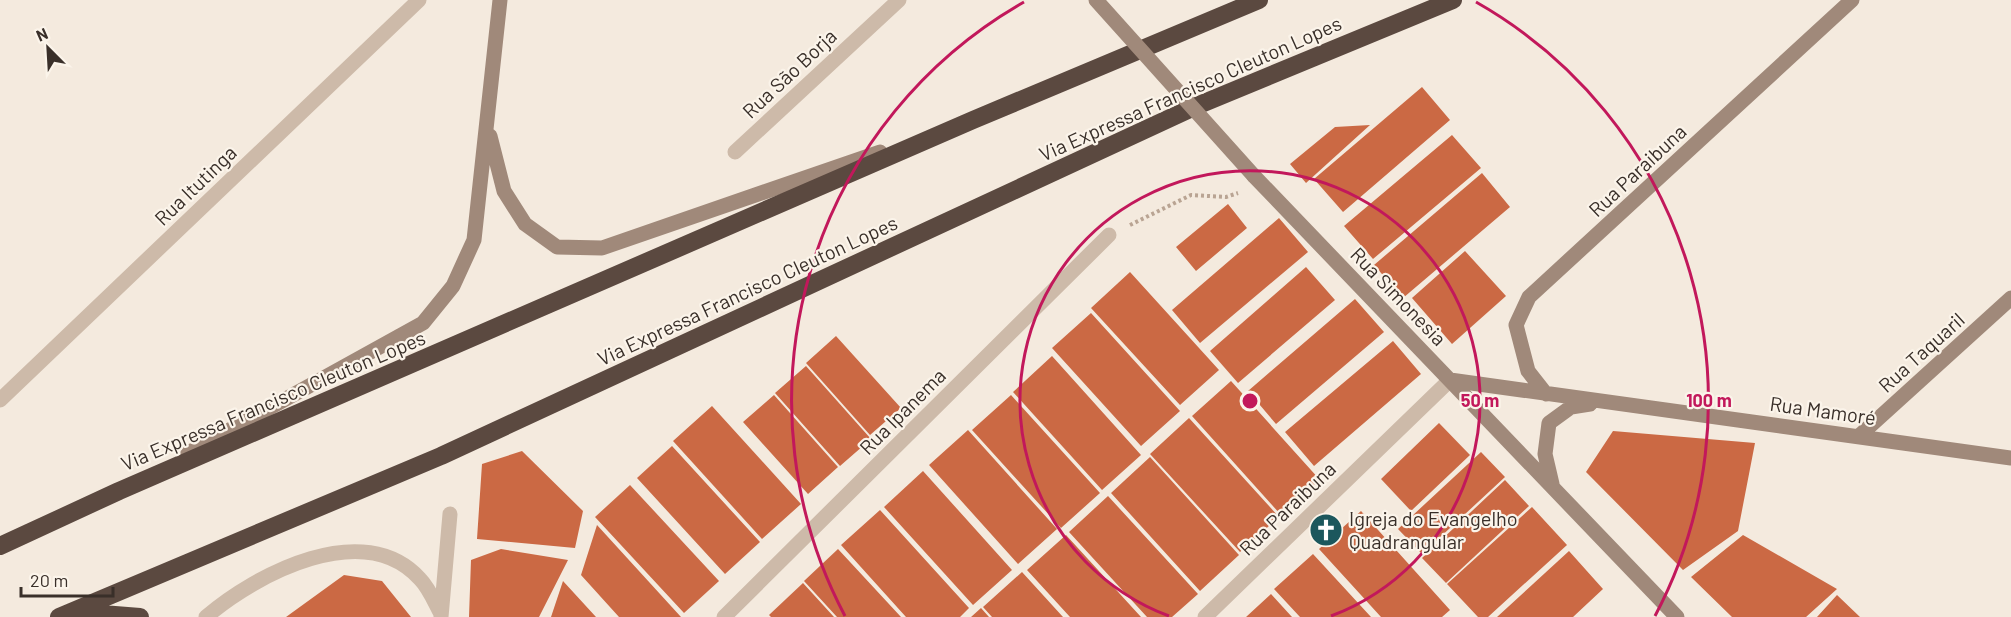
<svg xmlns="http://www.w3.org/2000/svg" width="2011" height="617" viewBox="0 0 2011 617" font-family="Barlow,sans-serif">
  <style>
    .building { fill: #cb6944 }
    .lines { fill: none; stroke-linecap: round; stroke-linejoin: round }
    .path { stroke: #b9a493; stroke-width: 4; stroke-dasharray: 3 3; stroke-linecap: butt }
    .street { stroke: #cdbaa9; stroke-width: 15 }
    .secondary { stroke: #a0897a; stroke-width: 15 }
    .highway { stroke: #5b4940; stroke-width: 18 }
    .secondary-bridge { stroke: #a0897a; stroke-width: 15 }
    .ring { fill: none; stroke: #c2185b; stroke-width: 3 }
    .labels { text-anchor: middle; dominant-baseline: central; stroke-width: 4.5; stroke-linejoin: round; paint-order: stroke }
    .street-label { font-size: 20px; fill: #392f29; stroke: #fbf4ea }
    .poi-label { font-size: 20px; fill: #392f29; stroke: #fbf4ea; text-anchor: start }
    .centre { fill: #c2185b; stroke: #fbf4ea; stroke-width: 3 }
    .ring-label { font-size: 18px; text-anchor: middle; font-weight: bold; fill: #c2185b; stroke: #fbf4ea; stroke-width: 4.5; stroke-linejoin: round; paint-order: stroke }
  </style>
  <rect width="100%" height="100%" fill="#f4eade"/>
  <path class="building" d="M1422,87L1450,120L1343,212L1314,179Z
    M1370,125L1306,183L1290,164L1335,127Z
    M1452,135L1481,168L1373,259L1344,226Z
    M1482,173L1510,207L1403,298L1374,265Z
    M1228,204L1247,228L1196,271L1176,247Z
    M1279,218L1308,252L1200,343L1172,310Z
    M1465,251L1506,296L1452,344L1412,298Z
    M1306,267L1335,300L1238,383L1210,351Z
    M1130,272L1219,370L1180,405L1091,308Z
    M1355,299L1384,332L1276,424L1248,391Z
    M1091,313L1180,411L1141,446L1052,348Z
    M836,336L901,408L870,435L806,363Z
    M1393,341L1421,374L1314,466L1285,432Z
    M1052,356L1141,455L1102,490L1013,392Z
    M806,366L871,439L840,466L775,393Z
    M1231,381L1320,480L1281,515L1192,416Z
    M774,395L838,467L808,494L743,422Z
    M1011,395L1100,493L1061,528L972,430Z
    M712,406L801,504L762,539L673,441Z
    M1189,418L1279,517L1240,552L1150,454Z
    M1439,423L1470,455L1411,511L1381,479Z
    M968,430L1057,529L1018,564L929,465Z
    M1613,431L1755,443L1738,531L1683,570L1586,472Z
    M672,446L760,542L725,574L637,478Z
    M522,451L583,511L575,548L477,539L482,464Z
    M1481,452L1505,477L1422,554L1398,529Z
    M1150,457L1239,555L1200,591L1111,493Z
    M923,471L1012,570L973,605L884,507Z
    M1505,480L1529,506L1446,583L1422,558Z
    M630,485L719,581L684,613L595,517Z
    M1108,496L1198,594L1172,617H1147L1069,532Z
    M1532,507L1567,545L1488,617H1478L1447,584Z
    M880,510L969,608L960,617H906L841,545Z
    M1361,511L1450,610L1442,617H1381L1319,549Z
    M597,525L681,617H619L581,575Z
    M1066,535L1141,617H1070L1027,570Z
    M1743,535L1837,589L1806,617H1732L1691,577Z
    M501,549L568,560L539,617H469L471,560Z
    M838,549L901,617H837L804,581Z
    M1569,551L1603,589L1573,617H1497Z
    M1313,554L1371,617H1300L1274,589Z
    M1022,572L1063,617H992L983,607Z
    M344,575L382,581L411,617H286Z
    M563,581L596,617H551Z
    M803,583L834,617H771L769,615Z
    M1271,594L1292,617H1246Z
    M1837,595L1860,617H1817Z
    M981,608L989,617H971Z"/>
  <g class="lines">
    <path class="path" d="M1130,225L1191,195L1226,197L1238,193"/>
    <path class="street" d="M735,152L899,0
      M0,400L419,0
      M206,617C256,574 364,517 420,579C429,588 435,603 441,614
      M441,617L450,514
      M724,617L1109,235
      M1205,617L1450,380"/>
    <path class="secondary" d="M490,136L504,191L525,224L557,247L602,248L880,152
      M1254,176L1677,617
      M1450,380L2011,458
      M1546,394L1528,371L1516,325L1529,297L1852,0
      M1859,436L2011,298
      M188,453L423,323L453,286L474,240L500,0
      M1552,484L1545,454L1549,423L1571,407L1590,404"/>
    <path class="highway" d="M0,546L119,491L973,120L1259,0
      M77,612L140,617
      M59,617L441,456L1194,107L1453,0"/>
    <path class="secondary-bridge" d="M1096,0L1254,176"/>
  </g>
  <g class="ring">
    <path d="M1169 616A230 230 0 1 1 1331 616"/>
    <path d="M845 616A459 459 0 0 1 1024 2M1476 2A459 459 0 0 1 1655 616"/>
  </g>
  <defs>
    <symbol id="church-disc" viewBox="-11 -11 22 22"><circle r="9.5" fill="#1c575d" stroke="#fbf4ea"/><path d="M-1.2-6h2.4v3.5h3.3v2.4h-3.3V6h-2.4V-.1h-3.3v-2.4h3.3Z" fill="#fff"/></symbol>
  </defs>
  <g fill-rule="evenodd">
    <use href="#church-disc" x="1307" y="511" width="38" height="38"/>
  </g>
  <g class="labels">
    <g class="street-label">
      <text transform="translate(789 73) rotate(-43)">Rua São Borja</text>
      <text transform="translate(1190 88) rotate(-24)">Via Expressa Francisco Cleuton Lopes</text>
      <text transform="translate(1637 170) rotate(-43)">Rua Paraibuna</text>
      <text transform="translate(195 185) rotate(-44)">Rua Itutinga</text>
      <text transform="translate(747 290) rotate(-25)">Via Expressa Francisco Cleuton Lopes</text>
      <text transform="translate(1399 296) rotate(46)">Rua Simonesia</text>
      <text transform="translate(1921 352) rotate(-42)">Rua Taquaril</text>
      <text transform="translate(273 400) rotate(-23)">Via Expressa Francisco Cleuton Lopes</text>
      <text transform="translate(1823 410) rotate(8)">Rua Mamoré</text>
      <text transform="translate(902 411) rotate(-45)">Rua Ipanema</text>
      <text transform="translate(1287 508) rotate(-44)">Rua Paraibuna</text>
    </g>
    <g class="poi-label">
      <text x="1349" y="518">Igreja do Evangelho<tspan x="1349" dy="23">Quadrangular</tspan></text>
    </g>
  </g>
  <circle cx="1250" cy="401" r="9" class="centre"/>
  <g class="ring-label">
    <text x="1480" y="407">50 m</text>
    <text x="1709" y="407">100 m</text>
  </g>
  <g transform="translate(48 48) rotate(336)" stroke="#fbf4ea" stroke-width="4.5" paint-order="stroke">
  <path d="M0-4.5L10 22L0 15L-10 22Z" fill="#392f29"/>
  <text y="-9" font-size="16" font-weight="bold" text-anchor="middle" fill="#392f29">N</text>
  </g>
  <path d="M21 587v9h92v-9" fill="none" stroke="#392f29" stroke-width="3"/>
  <text x="30" y="587" font-size="18" fill="#392f29" stroke="#fbf4ea" stroke-width="4.5" paint-order="stroke">20 m</text>
</svg>
